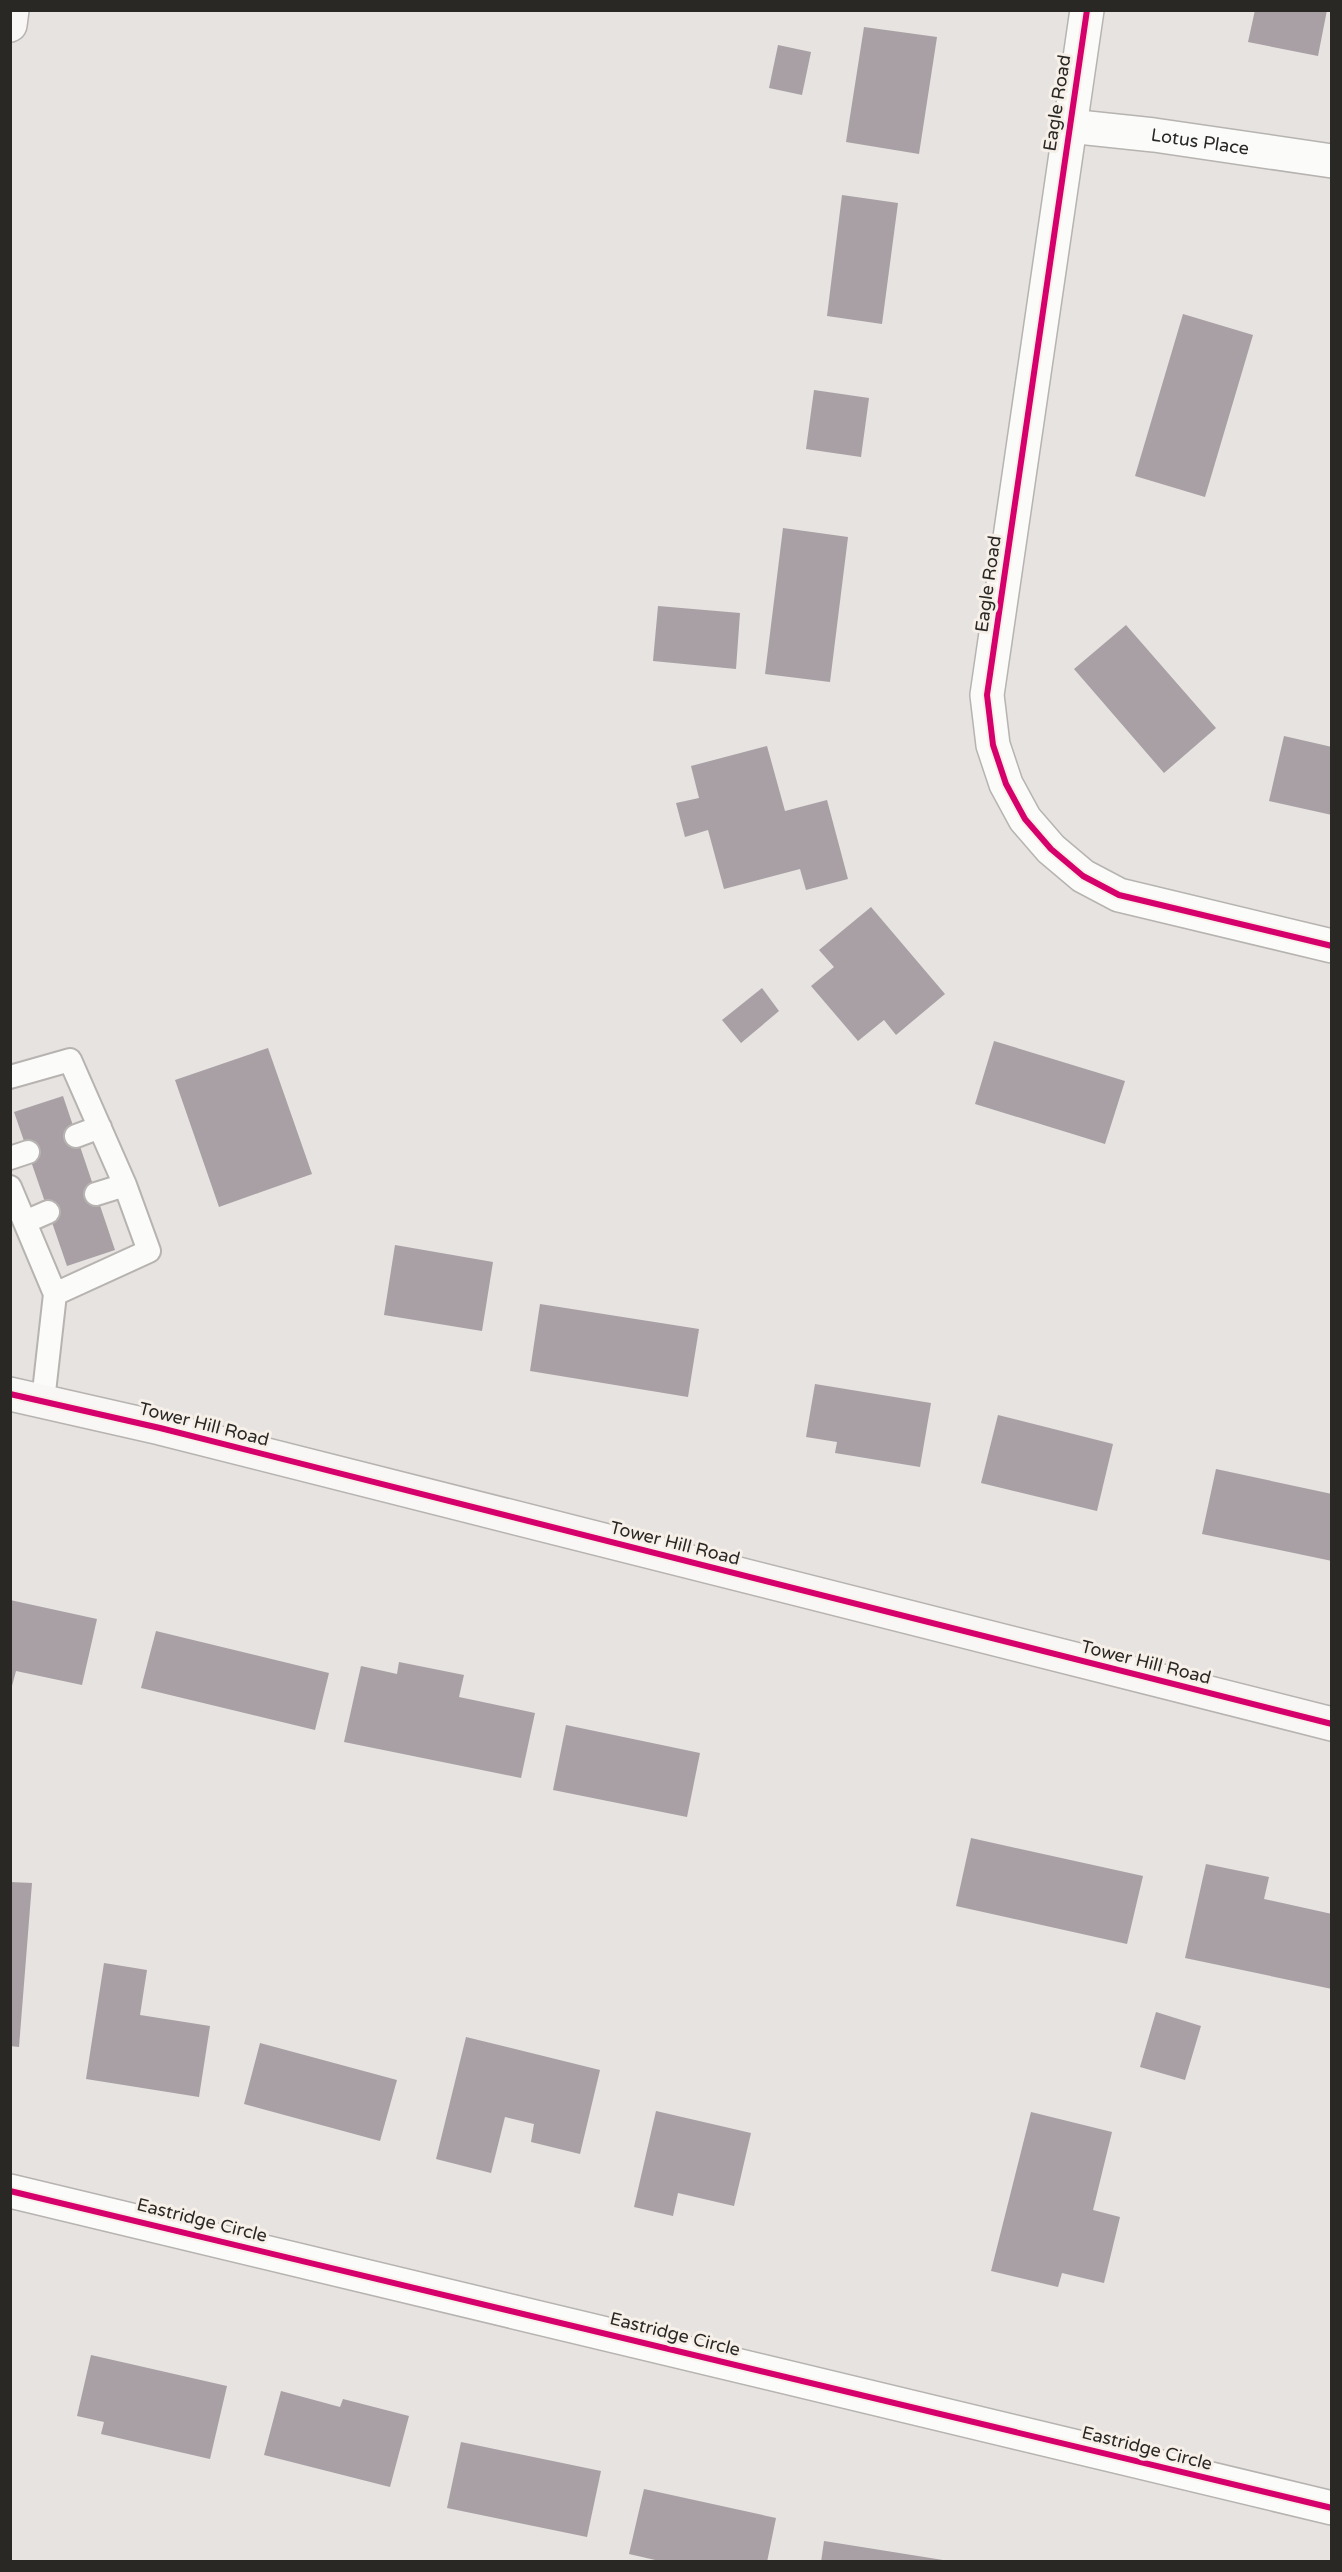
<svg xmlns="http://www.w3.org/2000/svg" width="1342" height="2572" viewBox="0 0 1342 2572" font-family="'Varela Round',sans-serif">
  <style>
    .building { fill: #a8a0a5 }
    .lines { fill: none; stroke-linecap: round; stroke-linejoin: round }
    .lane-casing { stroke: #b6b3b0; stroke-width: 26 }
    .street-casing { stroke: #b6b3b0; stroke-width: 36 }
    .secondary-casing { stroke: #b6b3b0; stroke-width: 36 }
    .lane { stroke: #fbfbfa; stroke-width: 22 }
    .street { stroke: #fbfbfa; stroke-width: 33 }
    .secondary { stroke: #f9f7f6; stroke-width: 33 }
    .cycleway-casing { stroke: #f7f0e9; stroke-width: 10 }
    .cycleway { stroke: #d6006c; stroke-width: 6 }
    .labels { text-anchor: middle; dominant-baseline: central; stroke-width: 6; stroke-linejoin: round; paint-order: stroke }
    .street-label { font-size: 18px; fill: #2a2825; stroke: #f7f0e9 }
  </style>
  <rect width="100%" height="100%" fill="#e6e3e0"/>
  <path class="building" d="M1255,10H1327L1318,56L1248,42Z
    M864,27L937,37L919,154L846,142Z
    M778,45L811,52L802,95L769,88Z
    M842,195L898,203L882,324L827,316Z
    M1183,314L1253,335L1205,497L1135,476Z
    M814,390L869,398L861,457L806,449Z
    M783,528L848,537L830,682L765,674Z
    M658,606L740,613L736,669L653,661Z
    M1126,625L1216,728L1164,773L1074,669Z
    M1284,736L1332,747V815L1269,801Z
    M767,746L785,811L827,800L848,879L806,890L800,869L724,889L708,830L685,837L676,803L699,798L691,766Z
    M871,907L945,994L896,1035L884,1020L858,1041L811,986L834,967L819,950Z
    M762,988L779,1011L741,1043L722,1020Z
    M994,1041L1125,1081L1105,1144L975,1104Z
    M268,1048L312,1174L219,1207L175,1080Z
    M63,1096L115,1250L67,1266L14,1112Z
    M395,1245L493,1262L482,1331L384,1315Z
    M540,1304L699,1329L688,1397L530,1371Z
    M815,1384L931,1403L920,1467L835,1453L837,1442L806,1437Z
    M998,1415L1113,1444L1097,1511L981,1483Z
    M1216,1469L1332,1494V1561L1202,1534Z
    M10,1600L97,1619L82,1685L16,1671L12,1686L10,1685Z
    M156,1631L329,1673L315,1730L141,1688Z
    M399,1662L464,1675L459,1697L535,1713L521,1778L344,1742L361,1666L397,1674Z
    M566,1725L700,1753L687,1817L553,1790Z
    M971,1838L1143,1876L1127,1944L956,1906Z
    M1206,1864L1269,1877L1264,1899L1332,1914V1989L1185,1958Z
    M10,1882L32,1883L19,2047L10,2046Z
    M104,1963L147,1970L140,2015L210,2026L199,2097L86,2079Z
    M1156,2012L1201,2026L1185,2080L1140,2067Z
    M466,2037L600,2070L580,2154L531,2142L534,2124L505,2117L491,2173L436,2159Z
    M260,2043L397,2080L380,2141L244,2104Z
    M656,2111L751,2133L734,2206L678,2193L673,2216L634,2207Z
    M1031,2112L1112,2132L1093,2210L1120,2217L1104,2283L1062,2273L1058,2287L991,2271Z
    M91,2355L227,2386L210,2459L101,2434L104,2422L77,2416Z
    M281,2391L340,2407L343,2399L409,2416L390,2487L264,2455Z
    M461,2442L601,2471L587,2537L447,2508Z
    M644,2489L776,2518L767,2562H664L629,2554Z
    M824,2541L943,2560V2562H821Z"/>
  <g class="lines">
    <defs>
      <path id="lane" d="M10,1077L70,1060L125,1185L149,1251L55,1294L10,1187
        M76,1136L100,1127
        M10,1158L28,1152
        M96,1194L125,1185
        M25,1222L48,1212
        M43,1401L55,1294"/>
      <g id="street">
        <path d="M1087,10L987,695L993,745L1006,784L1025,819L1051,849L1083,876L1119,895L1332,946"/>
        <path id="s1" d="M1069,126L1154,135L1332,161"/>
        <path d="M10,2191L1332,2508"/>
      </g>
      <path id="secondary" d="M10,25L12,10
        M10,1394L160,1428L1332,1724"/>
    </defs>
    <use href="#lane" class="lane-casing"/>
    <use href="#street" class="street-casing"/>
    <use href="#secondary" class="secondary-casing"/>
    <use href="#lane" class="lane"/>
    <use href="#street" class="street"/>
    <use href="#secondary" class="secondary"/>
    <defs>
      <path id="cycleway" d="M1087,10L987,695L993,745L1006,784L1025,819L1051,849L1083,876L1119,895L1332,946
        M10,1394L160,1428L1332,1724
        M10,2191L1332,2508"/>
    </defs>
    <use href="#cycleway" class="cycleway-casing"/>
    <use href="#cycleway" class="cycleway"/>
  </g>
  <g class="labels">
    <g class="street-label">
      <text transform="translate(1057 103) rotate(-81)">Eagle Road</text>
      <text stroke="none"><textPath href="#s1" startOffset="132">Lotus Place</textPath></text>
      <text transform="translate(988 584) rotate(-82)">Eagle Road</text>
      <text transform="translate(204 1424) rotate(14)">Tower Hill Road</text>
      <text transform="translate(675 1543) rotate(14)">Tower Hill Road</text>
      <text transform="translate(1146 1662) rotate(14)">Tower Hill Road</text>
      <text transform="translate(202 2220) rotate(14)">Eastridge Circle</text>
      <text transform="translate(675 2334) rotate(14)">Eastridge Circle</text>
      <text transform="translate(1147 2448) rotate(14)">Eastridge Circle</text>
    </g>
  </g>
  <rect width="1342" height="2572" fill="none" stroke="#2a2825" stroke-width="24"/>
</svg>
